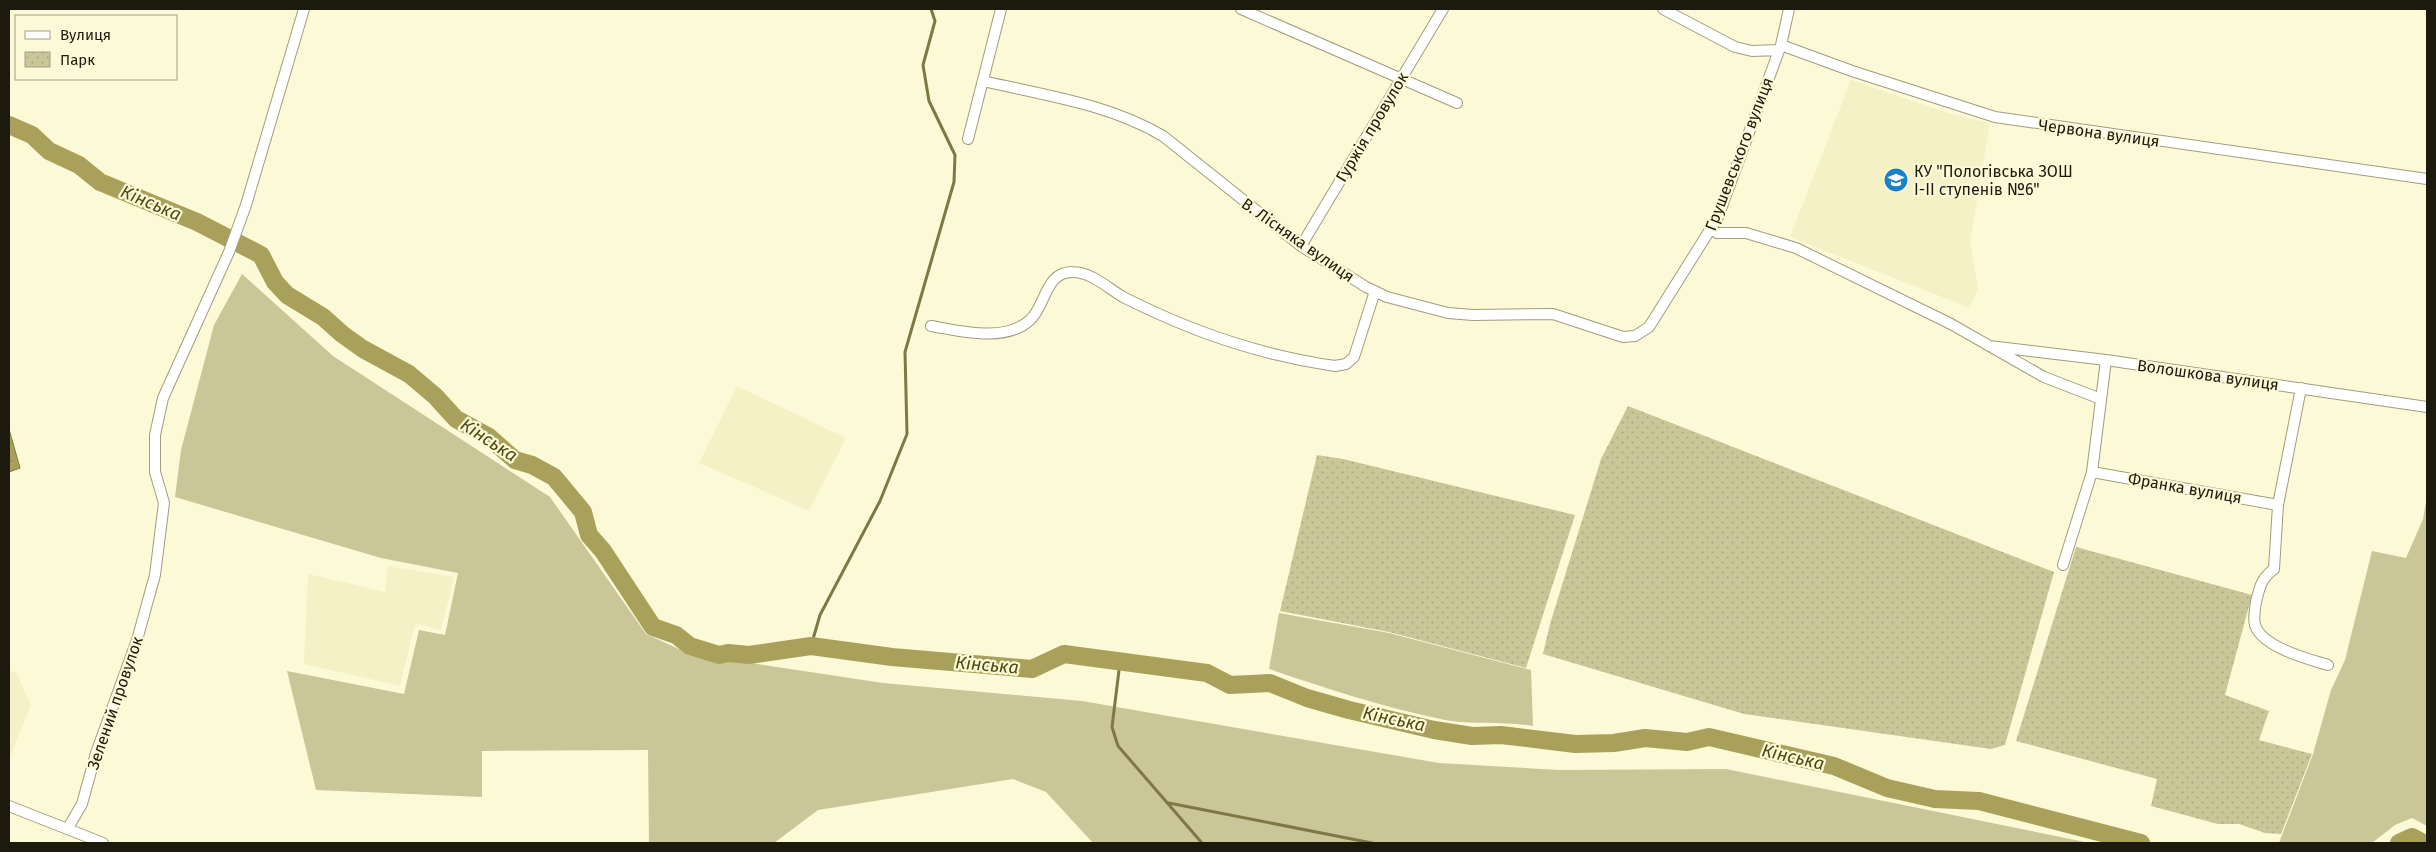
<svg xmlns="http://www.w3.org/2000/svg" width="2436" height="852" viewBox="0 0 2436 852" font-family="'Fira Sans',sans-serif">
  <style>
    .built { fill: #f5f1c6 }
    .grass { fill: #cac698 }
    .park { fill: url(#park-dots) }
    .water { fill: url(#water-ripples); stroke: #7e7844 }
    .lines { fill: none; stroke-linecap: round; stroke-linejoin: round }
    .stream { stroke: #7e7844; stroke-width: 3 }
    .river { stroke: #a9a15b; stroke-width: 18 }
    .minor-casing { stroke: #a09d7d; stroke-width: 12 }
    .minor { stroke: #fff; stroke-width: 10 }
    .labels { text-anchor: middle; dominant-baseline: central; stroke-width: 4.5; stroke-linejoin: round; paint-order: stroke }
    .street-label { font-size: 16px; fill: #1b1a0d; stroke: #fcf9d6 }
    .poi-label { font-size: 16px; fill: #1b1a0d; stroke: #fcf9d6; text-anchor: start }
    .water-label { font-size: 18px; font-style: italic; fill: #4f4912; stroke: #fcf9d6 }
  </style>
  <defs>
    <pattern id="park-dots" width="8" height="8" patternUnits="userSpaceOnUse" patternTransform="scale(1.25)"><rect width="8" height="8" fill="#cac698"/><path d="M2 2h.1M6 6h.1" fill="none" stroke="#adaa82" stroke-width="1.8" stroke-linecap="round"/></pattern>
    <pattern id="water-ripples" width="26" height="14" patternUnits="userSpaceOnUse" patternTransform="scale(1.25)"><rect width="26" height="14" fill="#a9a15b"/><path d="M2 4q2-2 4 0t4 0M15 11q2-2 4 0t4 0" fill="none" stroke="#89824a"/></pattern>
  </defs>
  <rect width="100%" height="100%" fill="#fcf9d6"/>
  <path class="built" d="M1851,80L1949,113L1990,123L1970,242L1978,288L1970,308L1790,237Z
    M737,386L846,438L809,511L699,463Z
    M388,566L454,577L441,630L415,624L400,686L304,664L308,574L385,592Z
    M9,671L16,672L31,705L9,760Z"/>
  <path class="grass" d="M242,274L333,356L550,497L646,634L690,654L883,683L1082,701L1439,763L1559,770L1726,769L2090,843H1093L1046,792L1013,779L818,810L774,843H649L648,750L482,751V797L316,790L287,671L404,694L419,630L445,635L458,573L381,558L175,497L181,450L214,325Z
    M2427,496V826L2412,818L2395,825L2372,843H2279L2313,754L2331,690L2345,660L2372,551L2406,558L2423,519Z
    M1279,613L1389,633L1531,670L1533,726C1504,721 1474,725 1445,720C1385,708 1327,689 1269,669Z"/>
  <path class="park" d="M1628,406L2054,572L2005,745L1991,749L1744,714L1543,654L1550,624L1601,459Z
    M1317,455L1343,459L1575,515L1526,668L1389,632L1280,611Z
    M2076,547L2252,595L2225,695L2269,711L2259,740L2312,754L2281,834L2265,833L2239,824H2218L2151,806L2157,779L2016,741Z"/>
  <path class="water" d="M9,429L20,468L9,472Z"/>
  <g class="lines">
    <path class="stream" d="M811,646L820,615L880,501L907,434L905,352L954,182L955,155L929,101L923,65L935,21L931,9
      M1120,662L1112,727L1118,746L1202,843
      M1169,803L1372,843"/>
    <path class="river" d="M9,125L32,135L49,151L79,165L100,182L197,222L261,255L275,282L287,295L323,317L342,334L363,349L409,374L435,396L456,419L489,437L515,460L532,465L554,477L583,512L589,535L603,551L653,627L676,635L690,646L719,655L728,653L749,655L811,646L892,657L1032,669L1064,654L1207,673L1230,685L1270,683L1307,698L1349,710L1434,730L1472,736L1501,735L1575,744L1614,743L1645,738L1687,742L1709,737L1834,766L1887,788L1935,799L1979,801L2141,843
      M2399,843L2412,837L2423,843"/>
    <defs>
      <path id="minor" d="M1241,9L1457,103
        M1663,9L1735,47L1752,51L1779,50
        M1781,45L1852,71L1995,117L2427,179
        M983,81C1044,95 1109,104 1163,136L1301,246L1366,287L1387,297L1448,313L1473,315L1553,314L1623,337L1635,336L1649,327L1718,217L1781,45L1789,9
        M968,139L1001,9
        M1712,230L1717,233H1746L1796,248L1951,324L2044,377L2101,399
        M1301,246L1443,9
        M931,326C961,331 1005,343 1030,320C1046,306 1045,271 1073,272C1091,272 1108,288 1123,297C1145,308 1169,319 1192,328C1238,346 1287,359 1335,366L1346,364L1354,357L1375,291
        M1989,346L2106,360L2427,407
        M2301,388L2278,505L2274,569C2261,579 2260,586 2256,602C2255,609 2253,618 2255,625C2262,647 2308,659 2328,665
        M2092,472L2278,505
        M2063,565L2092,472L2106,360
        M9,806L103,843
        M68,828L82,804L96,753L137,640L155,575L164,503L155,472V435L163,398L229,252L246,205L304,9"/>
    </defs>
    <use href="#minor" class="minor-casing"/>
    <use href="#minor" class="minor"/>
  </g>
  <defs>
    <symbol id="school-disc" viewBox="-11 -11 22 22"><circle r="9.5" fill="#1a80cb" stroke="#fcf9d6"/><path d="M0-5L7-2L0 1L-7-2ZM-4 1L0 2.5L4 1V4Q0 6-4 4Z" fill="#fff"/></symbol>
  </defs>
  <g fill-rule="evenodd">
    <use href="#school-disc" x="1882" y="166" width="28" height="28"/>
  </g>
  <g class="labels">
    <g class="street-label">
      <text transform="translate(1372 127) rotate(-59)">Гуржія провулок</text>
      <text transform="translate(2099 133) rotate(8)">Червона вулиця</text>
      <text transform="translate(1739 154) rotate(-69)">Грушевського вулиця</text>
      <text transform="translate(1298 240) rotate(35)">В. Лісняка вулиця</text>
      <text transform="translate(2208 375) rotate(8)">Волошкова вулиця</text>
      <text transform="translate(2185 488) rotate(10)">Франка вулиця</text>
      <text transform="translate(115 703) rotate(-71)">Зелений провулок</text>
    </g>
    <g class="poi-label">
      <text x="1914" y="171">КУ "Пологівська ЗОШ<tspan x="1914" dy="18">І-ІІ ступенів №6"</tspan></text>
    </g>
    <g class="water-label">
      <text transform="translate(151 203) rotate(23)">Кінська</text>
      <text transform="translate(489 440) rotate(33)">Кінська</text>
      <text transform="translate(987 665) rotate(5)">Кінська</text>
      <text transform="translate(1394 719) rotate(12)">Кінська</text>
      <text transform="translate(1793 757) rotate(13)">Кінська</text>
    </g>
  </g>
  <rect width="2436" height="852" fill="none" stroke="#1b1a0d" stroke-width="20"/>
  <rect x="15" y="15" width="162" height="65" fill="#fcf9d6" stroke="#a2a086"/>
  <rect x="25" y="31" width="25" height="8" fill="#ffffff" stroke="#a2a086"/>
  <text x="60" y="40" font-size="15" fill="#1b1a0d">Вулиця</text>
  <rect x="25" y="52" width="25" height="15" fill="url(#park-dots)" stroke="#a2a086"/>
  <text x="60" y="65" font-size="15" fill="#1b1a0d">Парк</text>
</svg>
